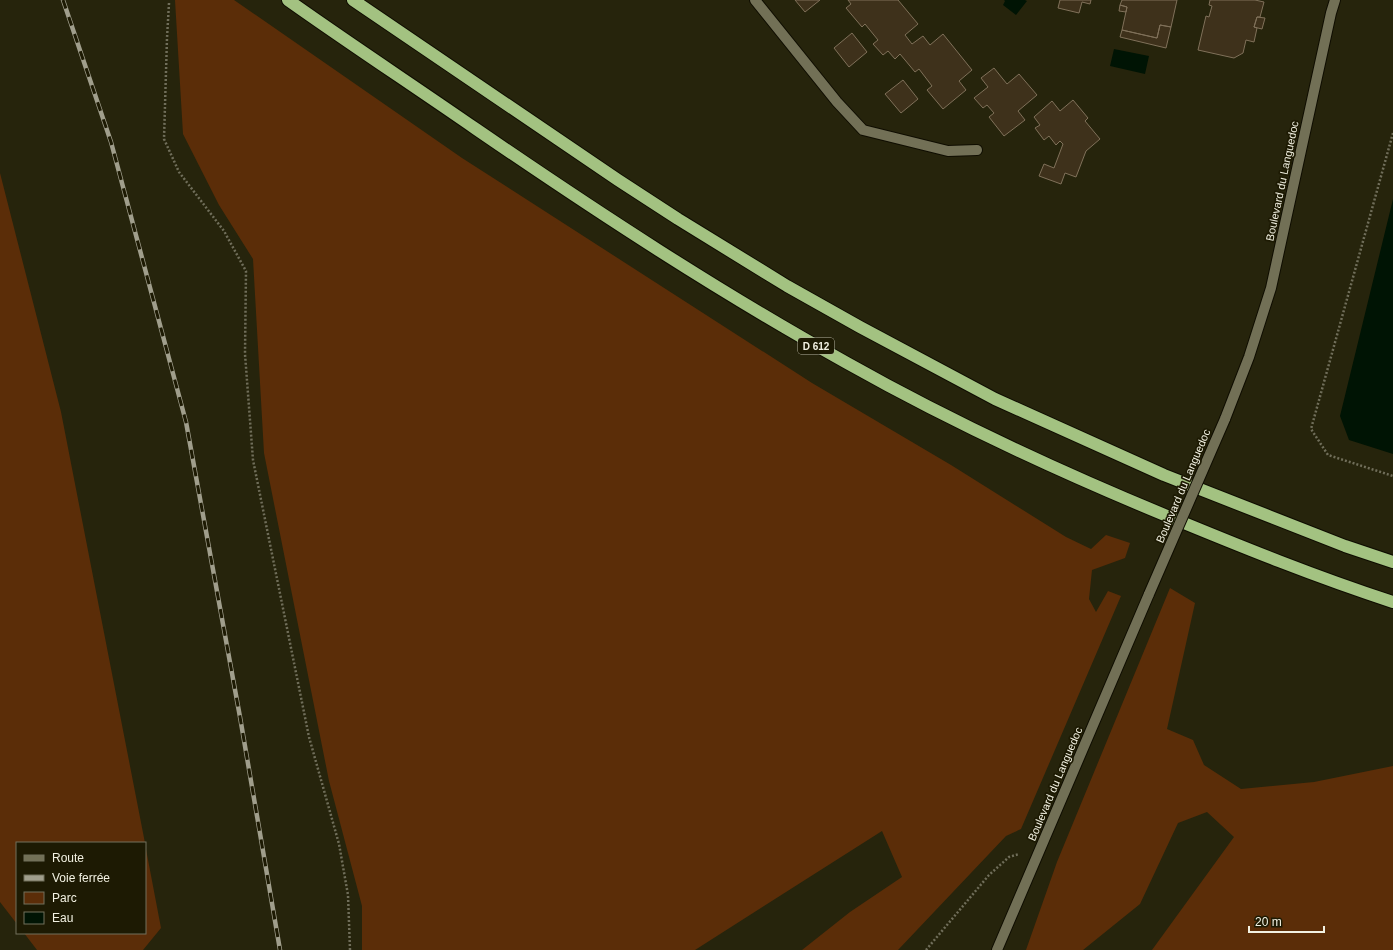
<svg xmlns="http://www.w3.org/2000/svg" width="1393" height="950" viewBox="0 0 1393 950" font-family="Helvetica,sans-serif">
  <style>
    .green { fill: #5b2d08 }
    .water { fill: #001404 }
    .building { fill: #3e311b; stroke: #80715a }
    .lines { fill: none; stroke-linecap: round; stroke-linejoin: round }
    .lane-casing { stroke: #0f0d00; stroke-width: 12 }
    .secondary-casing { stroke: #0f0d00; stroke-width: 12 }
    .highway-casing { stroke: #0f0d00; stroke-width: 14 }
    .path { stroke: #706e5a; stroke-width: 2.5; stroke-dasharray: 2 2; stroke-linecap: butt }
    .lane { stroke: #727056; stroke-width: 10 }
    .secondary { stroke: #727056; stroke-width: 10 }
    .highway { stroke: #a3c281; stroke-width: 12 }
    .rail-casing { stroke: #a09e8c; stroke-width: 4.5 }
    .rail { stroke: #1d1a03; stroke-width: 3; stroke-dasharray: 9; stroke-linecap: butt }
    .secondary-bridge-casing { stroke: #0f0d00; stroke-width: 12; stroke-linecap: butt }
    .secondary-bridge { stroke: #727056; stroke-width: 10 }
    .labels { text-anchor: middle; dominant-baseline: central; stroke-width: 3.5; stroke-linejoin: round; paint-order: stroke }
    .shield { fill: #1d1a03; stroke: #b2b09f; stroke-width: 1 }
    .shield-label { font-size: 10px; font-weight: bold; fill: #f2f1e2 }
    .street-label { font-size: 11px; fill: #f2f1e2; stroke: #1d1a03 }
  </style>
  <rect width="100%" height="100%" fill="#26240c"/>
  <path class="green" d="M175,0H234L462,158L812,383L951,465L1066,537L1091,549L1106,535L1130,543L1125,558L1092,570L1089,599L1096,612L1108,591L1121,596L1021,829L1006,836L898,950H802L850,912L902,877L882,831L695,950H362V906L329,781L264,453L253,259L219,205L183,134Z
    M0,173L61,412L145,843H17V924L0,902Z
    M1170,588L1195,603L1167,729L1193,740L1204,765L1241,789L1314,782L1393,766V950H1152L1234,837L1207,812L1178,823L1140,904L1083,950H1026L1057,862Z
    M145,844L161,928L143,950H37L24,933H145Z"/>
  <path class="water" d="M1004,0H1025L1027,1L1016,15L1003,5L1005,1Z
    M1114,49L1149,56L1145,74L1110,66Z
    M1393,199V454L1349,440L1340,416Z"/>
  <path class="building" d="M795,0H820L805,12Z
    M848,0H898L918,24L905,35L912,44L923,36L930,45L943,34L972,70L959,81L966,90L943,109L927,90L932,86L919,69L915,72L900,54L895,59L888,51L883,55L873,44L878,40L865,24L862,27L846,8L851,4Z
    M1060,0H1091L1090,4L1082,2L1079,13L1058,8Z
    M1122,0H1177L1171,27L1160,25L1157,38L1122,30L1127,7L1120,5Z
    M1210,0H1255L1264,2L1260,17H1257L1254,27L1257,28L1254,42L1246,40L1243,53L1234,58L1198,50L1206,16L1209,17L1212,6L1209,5Z
    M1120,5L1127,7L1126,12L1119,11Z
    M1257,17L1265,18L1262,29L1254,27Z
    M1160,25L1171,27L1166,48L1120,37L1122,30L1157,38Z
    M852,33L867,52L849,67L834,48Z
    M994,68L1007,84L1019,74L1037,95L1018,111L1025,120L1004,136L989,117L994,113L987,105L983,108L974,98L988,87L981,78Z
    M903,80L918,99L901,113L885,94Z
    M1073,100L1088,118L1085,121L1100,139L1086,151L1076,177L1065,173L1061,184L1039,176L1044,164L1054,168L1063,144L1060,141L1056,145L1049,136L1044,140L1035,128L1040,125L1034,117L1052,101L1060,111Z"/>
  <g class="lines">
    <defs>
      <path id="lane" d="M755,0L837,102L863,130L948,151L977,150"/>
      <path id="secondary" d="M1225,419L1249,357L1271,288L1331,13L1335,0
        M997,950L1149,594"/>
      <path id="highway" d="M288,0C350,44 414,86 476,129C597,212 719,292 847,363C950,421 1058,471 1167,516C1242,547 1316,577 1393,602
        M353,0L618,180L678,219L787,286L860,327L995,399L1164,475L1345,546L1393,562"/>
    </defs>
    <use href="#lane" class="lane-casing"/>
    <use href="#secondary" class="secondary-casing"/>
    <use href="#highway" class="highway-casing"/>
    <path class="path" d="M169,3L167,38L164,139L179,172L224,231L246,271L245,354L253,460L309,737L339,844L348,895L350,950
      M1393,133L1311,429L1328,455L1393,476
      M926,950L989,875L1009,857L1019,854"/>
    <use href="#lane" class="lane"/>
    <use href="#secondary" class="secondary"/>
    <use href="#highway" class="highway"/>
    <defs>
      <path id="rail" d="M63,0L111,142L186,422L240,717L280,950"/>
    </defs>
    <use href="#rail" class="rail-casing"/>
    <use href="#rail" class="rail"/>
    <defs>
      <path id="secondary-bridge" d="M1149,594L1225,419"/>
    </defs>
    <use href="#secondary-bridge" class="secondary-bridge-casing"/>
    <use href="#secondary-bridge" class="secondary-bridge"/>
  </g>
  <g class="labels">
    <rect class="shield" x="798" y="338" width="36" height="16" rx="3"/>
    <g class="shield-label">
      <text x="816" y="346">D 612</text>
    </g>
    <g class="street-label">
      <text transform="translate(1282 181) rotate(-78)">Boulevard du Languedoc</text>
      <text transform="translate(1183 486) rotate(-67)">Boulevard du Languedoc</text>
      <text transform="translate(1055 784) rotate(-67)">Boulevard du Languedoc</text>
    </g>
  </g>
  <rect x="16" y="842" width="130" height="92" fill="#1d1a03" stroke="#72705c"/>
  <rect x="24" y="855" width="20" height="6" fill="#727056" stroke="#72705c"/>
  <text x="52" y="862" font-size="12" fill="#f2f1e2">Route</text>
  <rect x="24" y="875" width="20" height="6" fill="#a09e8c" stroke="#72705c"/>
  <text x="52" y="882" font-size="12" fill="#f2f1e2">Voie ferrée</text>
  <rect x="24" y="892" width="20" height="12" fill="#5b2d08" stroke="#72705c"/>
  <text x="52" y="902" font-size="12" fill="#f2f1e2">Parc</text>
  <rect x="24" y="912" width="20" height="12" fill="#001404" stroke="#72705c"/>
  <text x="52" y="922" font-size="12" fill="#f2f1e2">Eau</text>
  <path d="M1249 926v6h75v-6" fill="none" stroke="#f2f1e2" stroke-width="2"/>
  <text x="1255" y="926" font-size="12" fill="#f2f1e2" stroke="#1d1a03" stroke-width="3" paint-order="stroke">20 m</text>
</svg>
